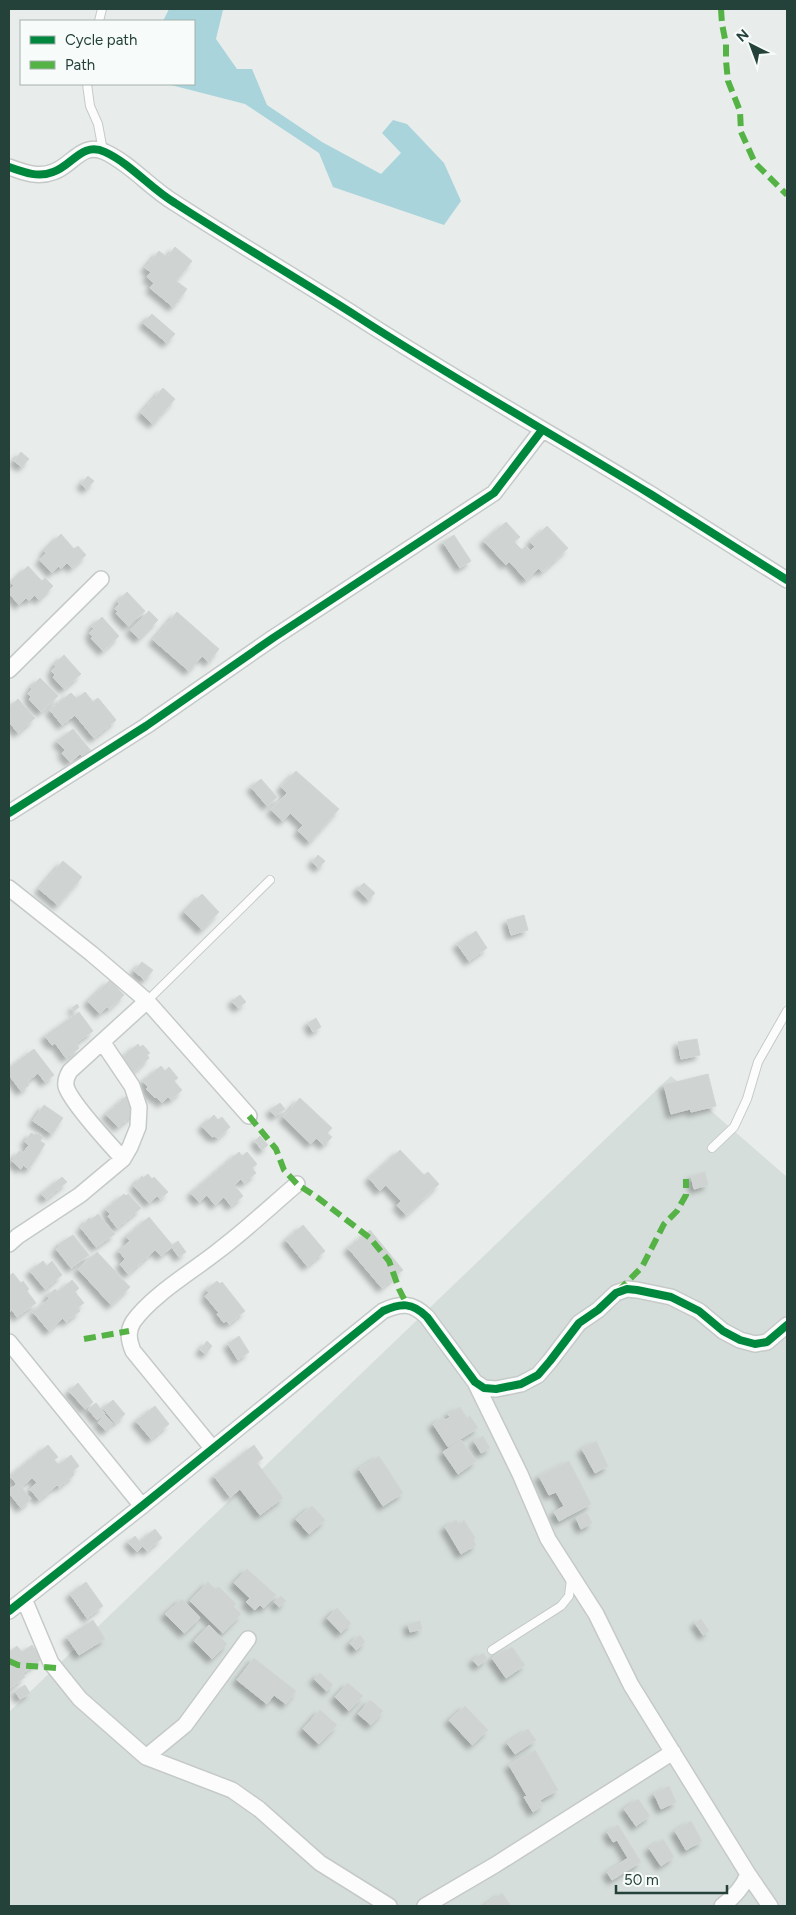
<svg xmlns="http://www.w3.org/2000/svg" width="796" height="1915" viewBox="0 0 796 1915" font-family="Figtree,sans-serif">
  <style>
    .built { fill: #d6dedb }
    .water { fill: #a9d4db }
    .building { fill: #cfd4d2; stroke: #d1d6d4; filter: url(#shadow) }
    .lines { fill: none; stroke-linecap: round; stroke-linejoin: round }
    .lane-casing { stroke: #c5cac8; stroke-width: 10 }
    .street-casing { stroke: #c5cac8; stroke-width: 18 }
    .lane { stroke: #fcfcfc; stroke-width: 8 }
    .street { stroke: #fcfcfc; stroke-width: 15 }
    .quiet { stroke: #55b346; stroke-width: 6; stroke-dasharray: 12 6; stroke-linecap: butt }
    .cycleway-casing { stroke: #f7fbf9; stroke-width: 11 }
    .cycleway { stroke: #00873e; stroke-width: 8 }
  </style>
  <defs>
    <filter id="shadow"><feDropShadow dx="-4.5" dy="4.5" stdDeviation="2.5" flood-color="#0004"/></filter>
  </defs>
  <rect width="100%" height="100%" fill="#e8edeb"/>
  <path class="built" d="M671,1076L787,1177V1906H9V1712Z"/>
  <path class="water" d="M169,9L223,10L216,39L237,69H252L267,105L322,142L381,174L401,153L382,133L393,120L407,124L444,163L461,201L444,225L333,187L319,153L245,104L167,84H194V21H163Z"/>
  <path class="building" d="M175,247L192,261L176,281L187,289L173,307L150,288L154,283L147,277L151,272L145,268L159,251L167,257Z
    M152,314L175,334L167,343L143,323Z
    M163,388L175,399L153,424L141,413Z
    M21,452L29,459L22,467L14,461Z
    M88,476L94,481L87,489L81,484Z
    M506,522L520,537L514,542L522,550L526,546L530,551L535,547L530,542L547,526L568,548L542,572L539,568L526,580L509,561L506,565L484,541Z
    M61,534L74,549L78,546L86,555L72,568L67,563L61,569L59,566L52,573L40,560L46,553L44,551Z
    M454,535L471,561L460,568L443,542Z
    M28,566L42,581L45,578L53,586L39,600L35,595L29,601L26,598L19,605L9,593V591L14,585L11,583Z
    M127,592L145,611L128,626L116,613L118,612L115,608L119,604L118,601Z
    M149,611L158,620L139,639L130,630Z
    M177,612L219,649L209,662L202,656L189,671L153,640Z
    M102,617L119,636L103,651L91,638L93,637L89,633L94,629L92,626Z
    M64,655L81,674L64,689L53,677L55,675L51,671L56,667L54,665Z
    M40,678L58,696L41,712L29,699L31,697L28,693L32,689L31,687Z
    M85,692L93,702L98,698L116,720L94,738L75,715L62,725L50,710L71,693L77,699Z
    M85,692L93,702L98,698L116,720L94,738L75,715L62,725L50,710L71,693L77,699Z
    M18,699L35,718L18,733L9,722V707Z
    M73,729L92,752L84,758L80,754L70,762L62,753L65,750L57,741Z
    M296,771L339,809L310,842L298,831L303,825L290,813L283,821L271,810L287,793L281,787Z
    M261,779L277,797L267,806L251,787Z
    M318,855L325,861L319,868L312,862Z
    M63,861L82,877L58,905L39,889Z
    M364,883L375,893L369,900L357,889Z
    M202,894L219,912L202,930L184,912Z
    M524,915L528,930L511,935L507,920Z
    M476,931L487,948L469,961L457,944Z
    M142,962L153,970L145,980L134,971Z
    M110,980L124,995L109,1009L107,1007L100,1014L88,1001Z
    M240,995L246,1002L238,1008L232,1001Z
    M77,1004L79,1007L74,1011L72,1008Z
    M79,1012L93,1031L76,1043L79,1048L66,1058L55,1043L52,1045L45,1036Z
    M316,1018L321,1027L313,1032L308,1023Z
    M697,1039L700,1055L681,1059L678,1042Z
    M138,1044L140,1047L143,1045L150,1053L147,1055L149,1058L133,1073L121,1058Z
    M34,1049L54,1075L45,1082L38,1073L27,1082L29,1085L21,1091L9,1075V1068Z
    M161,1066L165,1071L169,1067L178,1078L174,1081L182,1090L171,1100L168,1097L162,1103L156,1097L155,1098L146,1089L148,1087L143,1081Z
    M708,1074L716,1106L691,1112L690,1109L671,1114L664,1085Z
    M129,1094L141,1108L118,1127L106,1114Z
    M300,1098L332,1128L327,1133L332,1137L324,1145L316,1138L311,1144L283,1117Z
    M280,1103L285,1109L275,1116L270,1110Z
    M44,1105L63,1118L52,1134L33,1121Z
    M214,1115L218,1120L222,1117L230,1127L218,1138L214,1136L212,1137L202,1126Z
    M31,1133L35,1135L37,1133L43,1137L40,1141L45,1144L29,1169L23,1165L21,1169L12,1161L19,1151L23,1153L29,1145L25,1142Z
    M260,1136L268,1145L262,1150L255,1141Z
    M400,1150L424,1175L428,1172L439,1184L406,1215L397,1205L401,1201L386,1185L380,1191L369,1178Z
    M239,1152L242,1156L247,1152L257,1164L252,1168L256,1173L244,1183L241,1179L234,1185L243,1196L231,1206L224,1197L215,1205L207,1195L199,1202L191,1193Z
    M705,1172L708,1185L694,1189L691,1176Z
    M148,1174L152,1179L154,1177L168,1192L160,1199L157,1196L149,1203L134,1186L142,1176L143,1178Z
    M62,1177L67,1182L46,1199L41,1194Z
    M124,1194L126,1196L128,1194L141,1208L117,1228L108,1216L110,1214L106,1209Z
    M98,1214L115,1234L96,1247L81,1228L89,1218L91,1220Z
    M149,1217L173,1246L161,1256L155,1250L128,1274L120,1264L125,1259L119,1251L130,1241L126,1237Z
    M303,1225L325,1251L307,1266L286,1240Z
    M370,1230L403,1270L382,1288L348,1248Z
    M73,1235L89,1255L71,1268L56,1249L60,1246L59,1244Z
    M178,1241L186,1252L179,1257L171,1246Z
    M97,1252L130,1287L111,1305L78,1269Z
    M43,1261L47,1266L52,1261L62,1275L45,1289L30,1271Z
    M13,1273L21,1283L23,1281L29,1289L27,1291L36,1303L17,1317L12,1310L9,1312V1276Z
    M72,1280L79,1288L75,1292L84,1303L77,1308L80,1311L66,1322L63,1318L49,1331L33,1312L50,1298L47,1296L55,1289L58,1292Z
    M217,1281L220,1284L222,1282L245,1311L229,1324L226,1321L224,1323L217,1314L219,1313L205,1296L209,1293L206,1290Z
    M239,1336L249,1352L238,1360L228,1344Z
    M207,1341L212,1346L206,1354L200,1350Z
    M78,1383L93,1402L85,1409L69,1391Z
    M113,1400L125,1414L115,1423L103,1408Z
    M96,1403L105,1414L97,1420L88,1409Z
    M155,1406L169,1424L151,1439L136,1421Z
    M460,1407L467,1418L470,1416L478,1428L448,1447L433,1424L443,1417L445,1420L450,1417L448,1414Z
    M105,1415L113,1424L106,1431L98,1423Z
    M483,1436L490,1448L481,1453L474,1441Z
    M461,1440L476,1461L458,1474L443,1452Z
    M596,1441L608,1466L595,1473L582,1449Z
    M48,1445L58,1457L54,1460L59,1465L71,1455L79,1466L73,1471L74,1475L59,1487L57,1485L39,1500L30,1489L37,1483L32,1478L20,1488L10,1476Z
    M254,1445L263,1458L257,1463L283,1498L260,1515L240,1489L230,1497L214,1476Z
    M379,1456L403,1493L383,1506L359,1469Z
    M569,1461L591,1504L559,1521L554,1512L564,1506L556,1492L549,1495L539,1476Z
    M18,1483L31,1499L21,1508L9,1493V1490Z
    M312,1506L325,1520L309,1534L296,1519Z
    M312,1506L325,1520L309,1534L296,1519Z
    M587,1513L592,1523L581,1529L576,1518Z
    M456,1520L459,1525L464,1520L475,1538L473,1540L476,1545L461,1554L445,1527Z
    M155,1529L162,1538L147,1551L139,1542Z
    M135,1536L143,1546L137,1552L128,1542Z
    M247,1569L276,1595L264,1608L260,1605L255,1610L246,1602L250,1598L234,1583Z
    M86,1582L103,1606L87,1618L70,1594Z
    M208,1582L215,1589L219,1587L236,1604L233,1606L241,1614L223,1633L190,1601Z
    M281,1596L286,1601L279,1607L274,1602Z
    M182,1599L200,1618L184,1633L165,1614Z
    M182,1599L200,1618L184,1633L165,1614Z
    M337,1608L351,1623L341,1633L327,1618Z
    M701,1619L709,1631L703,1635L695,1623Z
    M93,1620L105,1639L79,1655L67,1637Z
    M420,1621L422,1629L410,1632L408,1624Z
    M209,1625L227,1644L212,1659L194,1641Z
    M360,1635L365,1642L356,1650L350,1643Z
    M32,1645L42,1659L22,1674L25,1677L9,1689V1652L17,1646L22,1652Z
    M512,1647L525,1665L506,1678L492,1658L503,1650L504,1652Z
    M483,1653L487,1659L478,1666L473,1660Z
    M254,1658L296,1691L286,1704L274,1695L267,1704L237,1680Z
    M320,1673L333,1685L327,1691L314,1679Z
    M348,1683L363,1696L349,1711L335,1697Z
    M25,1685L30,1693L20,1699L15,1691Z
    M370,1700L383,1711L371,1725L358,1714Z
    M465,1706L488,1730L472,1745L449,1720Z
    M320,1710L337,1725L319,1744L303,1729Z
    M528,1729L536,1740L515,1754L507,1743Z
    M535,1750L558,1790L540,1800L543,1805L533,1812L524,1797L527,1796L509,1765Z
    M669,1786L676,1802L661,1809L654,1794Z
    M638,1799L650,1816L636,1826L624,1809Z
    M691,1821L702,1841L686,1850L675,1831Z
    M618,1825L641,1862L612,1880L607,1872L628,1858L617,1840L613,1842L607,1832Z
    M663,1839L674,1857L661,1866L649,1848Z
    M502,1893L511,1906H486L485,1905Z"/>
  <g class="lines">
    <defs>
      <path id="lane" d="M99,21L102,9
        M87,84L90,106L98,124L103,151
        M147,1001L270,880
        M712,1148L734,1127L747,1099L758,1062L787,1011
        M492,1650L561,1606L569,1596L571,1579"/>
      <path id="street" d="M9,167C23,172 38,178 53,172C72,166 82,141 105,152C131,164 150,188 175,203C235,242 297,278 358,317C454,379 554,435 652,495C697,523 742,552 787,580
        M9,670L101,579
        M9,813L146,726L273,638L494,493L542,430
        M9,888L92,954L147,1001L249,1116
        M123,1159C112,1147 69,1100 66,1086C65,1080 67,1076 70,1071L147,1001
        M9,1244L18,1236L80,1195L123,1159L130,1147L138,1127L139,1107L132,1086L103,1043
        M9,1342L142,1506
        M475,1382L520,1474L548,1539L596,1614L631,1685L748,1874L770,1906
        M213,1449L133,1351C129,1341 127,1332 133,1322C152,1295 193,1271 218,1251C246,1230 271,1206 297,1184
        M24,1599L51,1663L80,1699L146,1757L232,1790L259,1809L320,1863L389,1906
        M9,1611L142,1506L383,1311C401,1303 412,1302 427,1317L475,1382L484,1388L496,1389L521,1384L538,1375L550,1361L579,1323L598,1310L616,1293L627,1289L637,1290L671,1297L699,1311L723,1331L740,1340L755,1344L767,1342L787,1325
        M146,1757L185,1725L248,1639
        M425,1906L495,1865L673,1752
        M722,1906C734,1897 743,1888 748,1874"/>
    </defs>
    <use href="#lane" class="lane-casing"/>
    <use href="#street" class="street-casing"/>
    <use href="#lane" class="lane"/>
    <use href="#street" class="street"/>
    <path class="quiet" d="M721,9L722,24L726,44V61L728,81L740,111L741,132L755,163L787,195
      M249,1116L276,1149L284,1170L297,1184L318,1198L370,1238L389,1261L399,1289L407,1305
      M618,1291L642,1267L664,1224L677,1211L686,1195V1179
      M84,1339L129,1331
      M9,1661L18,1665L56,1668"/>
    <defs>
      <path id="cycleway" d="M9,167C23,172 38,178 53,172C72,166 82,141 105,152C131,164 150,188 175,203C235,242 297,278 358,317C454,379 554,435 652,495C697,523 742,552 787,580
        M9,813L146,726L273,638L494,493L542,430
        M9,1611L142,1506L383,1311C401,1303 412,1302 427,1317L475,1382L484,1388L496,1389L521,1384L538,1375L550,1361L579,1323L598,1310L616,1293L627,1289L637,1290L671,1297L699,1311L723,1331L740,1340L755,1344L767,1342L787,1325"/>
    </defs>
    <use href="#cycleway" class="cycleway-casing"/>
    <use href="#cycleway" class="cycleway"/>
  </g>
  <rect width="796" height="1915" fill="none" stroke="#24423a" stroke-width="20"/>
  <rect x="20" y="20" width="175" height="65" fill="#f7fbf9" stroke="#a3b1ad"/>
  <rect x="30" y="36" width="25" height="8" fill="#00873e" stroke="#a3b1ad"/>
  <text x="65" y="45" font-size="15" fill="#24423a">Cycle path</text>
  <rect x="30" y="61" width="25" height="8" fill="#55b346" stroke="#a3b1ad"/>
  <text x="65" y="70" font-size="15" fill="#24423a">Path</text>
  <g transform="translate(751 45) rotate(318)" stroke="#f7fbf9" stroke-width="4" paint-order="stroke">
  <path d="M0-4L9 19L0 12L-9 19Z" fill="#24423a"/>
  <text y="-8" font-size="14" font-weight="bold" text-anchor="middle" fill="#24423a">N</text>
  </g>
  <path d="M616 1885v8h111v-8" fill="none" stroke="#24423a" stroke-width="2.5"/>
  <text x="624" y="1885" font-size="15" fill="#24423a" stroke="#f7fbf9" stroke-width="4" paint-order="stroke">50 m</text>
</svg>
